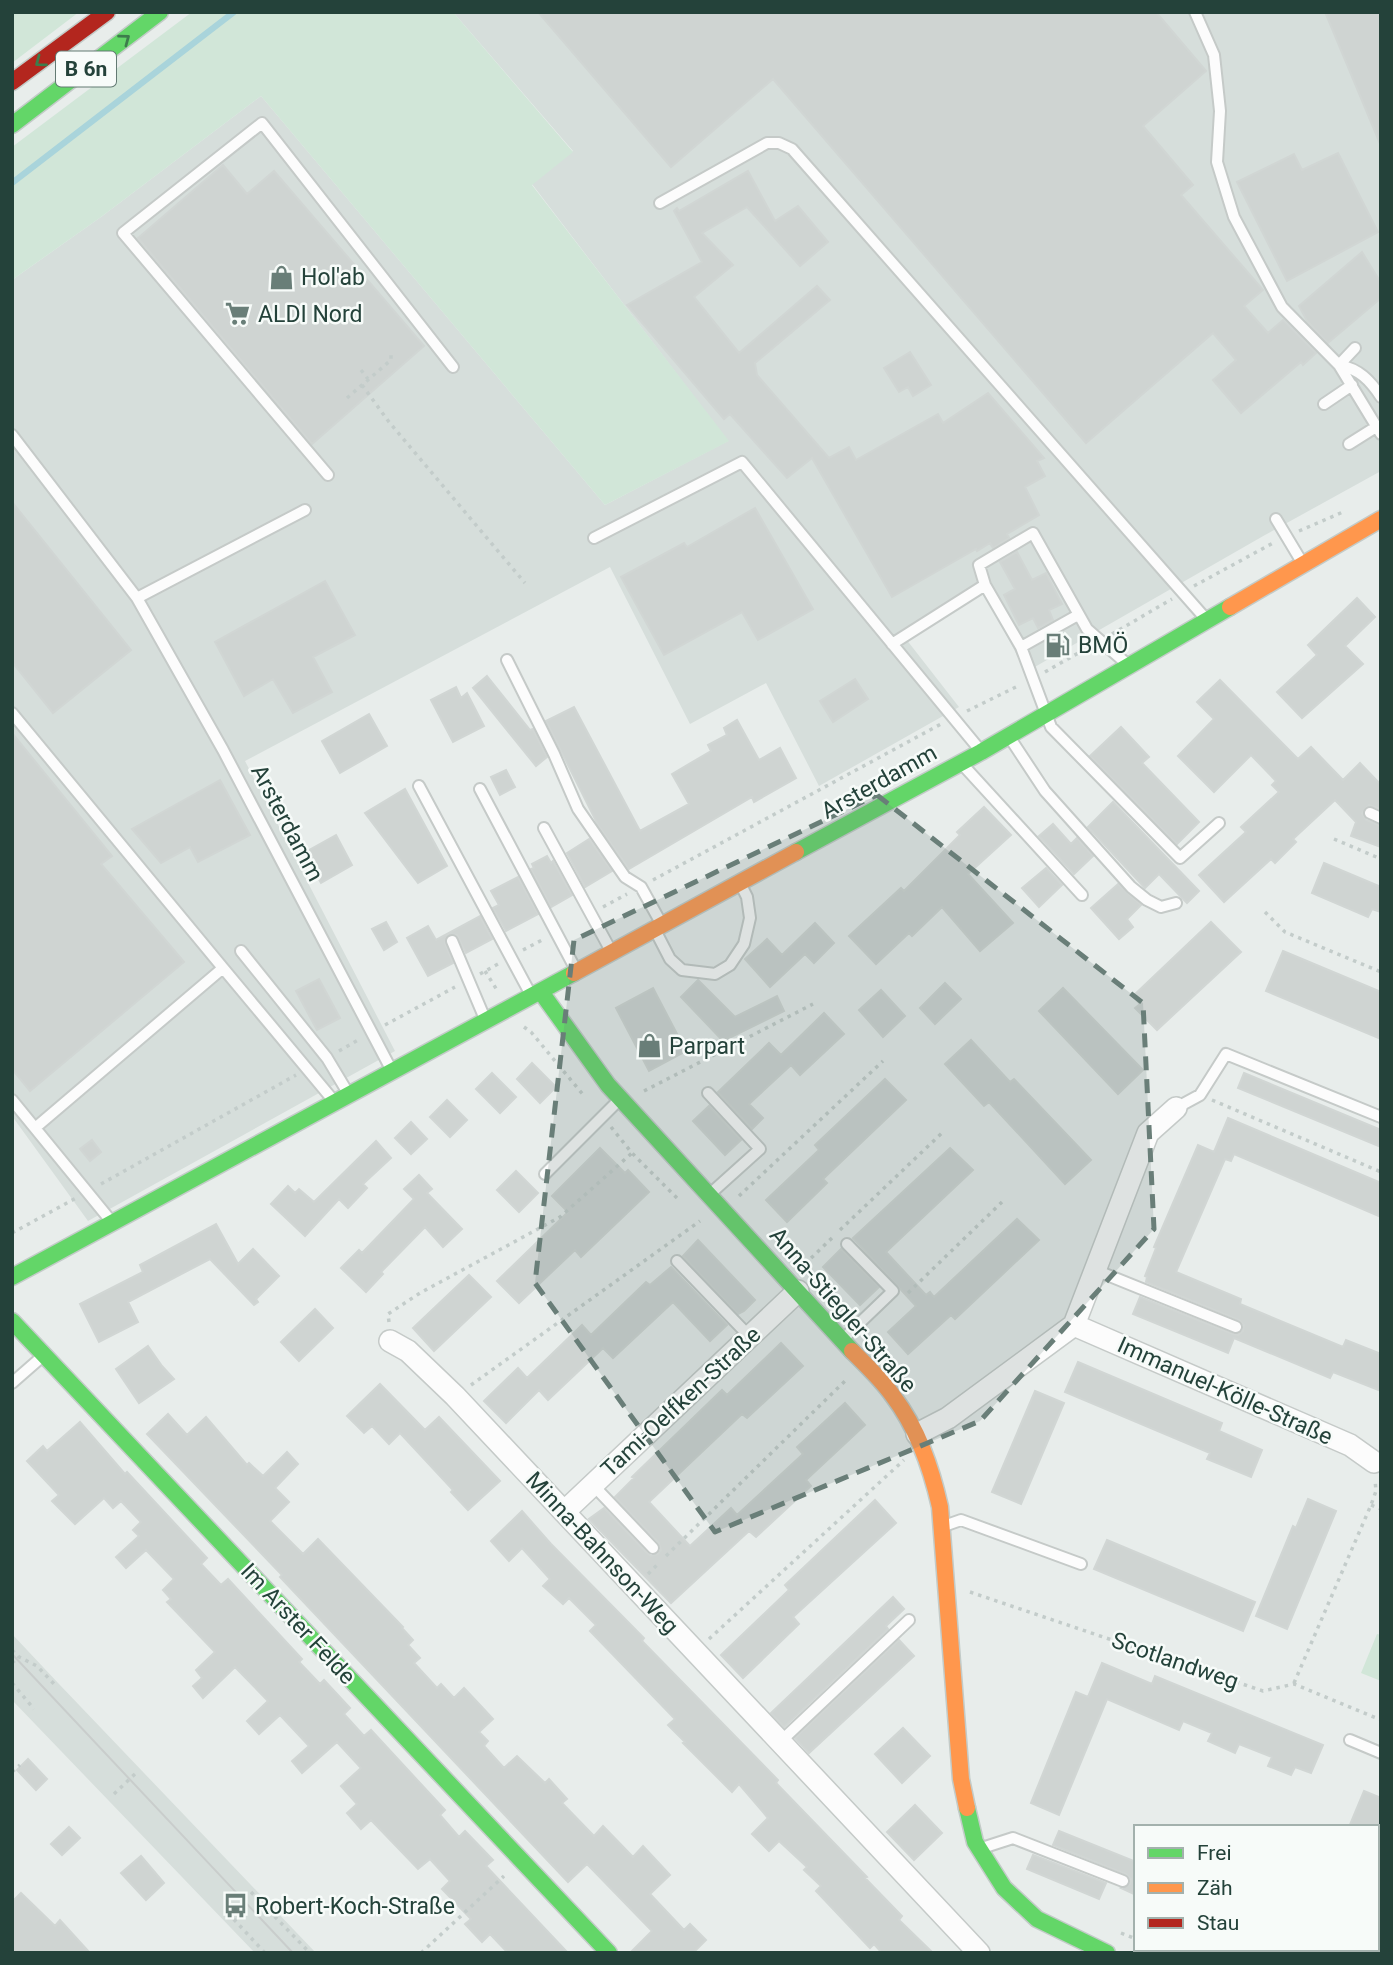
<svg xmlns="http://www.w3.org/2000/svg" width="1393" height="1965" viewBox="0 0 1393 1965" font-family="Roboto,sans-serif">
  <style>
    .built { fill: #d6dedb }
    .green { fill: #d1e6d8 }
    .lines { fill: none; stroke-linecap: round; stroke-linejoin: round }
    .stream { stroke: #a9d4db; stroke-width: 6 }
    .building { fill: #cfd4d2; stroke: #d1d6d4; stroke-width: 2 }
    .lane-casing { stroke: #c5cac8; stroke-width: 14 }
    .street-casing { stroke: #c5cac8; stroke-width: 24 }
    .fast-casing { stroke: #c3cbc8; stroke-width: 19 }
    .slow-casing { stroke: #c3cbc8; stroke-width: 19 }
    .jam-casing { stroke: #c3cbc8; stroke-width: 19 }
    .path { stroke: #c3ccca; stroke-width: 3.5; stroke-dasharray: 3.5 5; stroke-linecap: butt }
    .lane { stroke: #fcfcfc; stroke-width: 10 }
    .street { stroke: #fcfcfc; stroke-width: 21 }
    .fast { stroke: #63d668; stroke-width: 16 }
    .slow { stroke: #ff974d; stroke-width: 16 }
    .jam { stroke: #b3261e; stroke-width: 16 }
    .tram { stroke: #c9cdcc; stroke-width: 2 }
    .oneway { stroke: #3d7d4c }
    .marked { fill: #697e78; fill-opacity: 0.2; stroke: #697e78; stroke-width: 5; stroke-dasharray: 14 9; stroke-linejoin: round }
    .labels { text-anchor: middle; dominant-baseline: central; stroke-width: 5; stroke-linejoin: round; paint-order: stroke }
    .shield { fill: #f7fbf9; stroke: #637a73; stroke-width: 2 }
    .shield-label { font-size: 21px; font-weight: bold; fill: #24423a }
    .poi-label { font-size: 23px; fill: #24423a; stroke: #f7fbf9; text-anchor: start }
    .street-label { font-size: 23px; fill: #24423a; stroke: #f7fbf9 }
  </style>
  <rect width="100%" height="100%" fill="#e8edeb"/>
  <path class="built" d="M453,12H1381V471L1265,535L1026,672L982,589L906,639L959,707L819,786L766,683L690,724L610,567L245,761L395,1051L88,1221L12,1116V280L101,217L261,96L605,505L728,441L532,184L573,151Z
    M12,1634L59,1684L316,1953H255L12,1700Z"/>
  <path class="green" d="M12,12H79L12,63Z
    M192,12H453L573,152L532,185L729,441L605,505L261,96L101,217L12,280V147Z
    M1377,1634L1381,1635V1681L1361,1673Z"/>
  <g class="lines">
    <path class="stream" d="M12,183L234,12"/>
  </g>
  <path class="building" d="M538,12H1156L1206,71L1143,126L1193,185L1181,195L1263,290L1244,306L1268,333L1283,320L1316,353L1303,365L1301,362L1241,413L1213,380L1236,360L1213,333L1086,443L773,79L671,167Z
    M1325,12H1381V146Z
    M1338,153L1378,232L1287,281L1237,182L1294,154L1302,170Z
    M223,165L247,194L274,171L424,346L312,444L138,238Z
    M748,171L775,221L798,206L828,242L800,266L747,207L702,233L733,265L694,297L739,353L817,286L830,300L755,363L757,375L829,458L849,447L856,460L938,414L943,423L988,393L1044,458L1037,461L1045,476L1025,487L1039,515L1007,534L1009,538L993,548L990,543L977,551L976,549L892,597L812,458L787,478L730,414L724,419L627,305L702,262L674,211L677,208L679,211Z
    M1362,252L1381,283V298L1328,343L1307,321L1299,306Z
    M910,352L931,385L913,396L908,387L899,392L884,368Z
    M12,502L131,650L53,713L12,662Z
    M755,508L813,609L758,640L742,612L664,655L621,577L684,543L687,547Z
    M1017,552L1032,580L1046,573L1062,604L1049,610L1053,620L1038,628L1033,618L1019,625L1004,595L1015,589L1000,562Z
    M325,581L355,635L313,657L332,692L293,713L273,679L244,696L215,642Z
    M1357,598L1375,617L1345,646L1363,664L1302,718L1277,692L1317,655L1308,645Z
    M1060,634L1066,646L1051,653L1045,642Z
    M487,676L530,730L533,729L547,757L536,766L473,688Z
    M855,679L868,699L833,722L820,701Z
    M1220,680L1298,759L1311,747L1343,780L1360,763L1381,785V809L1369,805L1362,813L1366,820L1381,826V847L1351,836L1356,822L1335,800L1293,839L1296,842L1275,863L1271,859L1224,902L1199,875L1246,832L1241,827L1279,792L1272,785L1276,781L1251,755L1214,792L1178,756L1214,719L1197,702Z
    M456,687L461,698L467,693L484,726L453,742L431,700Z
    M574,707L640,831L689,804L672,774L711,751L708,745L727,735L724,728L737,720L759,760L780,748L796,778L754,802L752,797L629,869L598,825L546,721Z
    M369,714L387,746L340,773L322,741Z
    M1121,727L1149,757L1142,763L1199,822L1177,844L1090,756Z
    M12,733L112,856L101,864L184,962L30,1091L12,1069Z
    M506,770L515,787L500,795L491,777Z
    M220,780L250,835L198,862L190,847L161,863L132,829Z
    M405,789L447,866L418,883L365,813Z
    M1113,802L1199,891L1187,903L1159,874L1145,888L1088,827Z
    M984,807L1011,835L968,874L1013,923L980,951L942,907L912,936L909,933L876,964L849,936L901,888L904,891L960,835L957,832Z
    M1053,824L1071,844L1077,838L1093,856L1074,874L1039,836Z
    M336,835L352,865L321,883L304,853Z
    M589,839L612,871L585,887L567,853Z
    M547,856L551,863L553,861L572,895L551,907L531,869L534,868L532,864Z
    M1324,863L1381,887V912L1372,909L1368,917L1312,893Z
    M1046,868L1062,885L1039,907L1022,888Z
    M518,877L538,914L506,931L493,908L499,905L491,891Z
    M1118,884L1141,905L1127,919L1133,927L1119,939L1091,908Z
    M480,916L492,939L466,953L457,935L448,934L445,943L453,963L428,976L407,938L428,926L436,940Z
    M386,922L397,942L384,950L372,929Z
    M1211,922L1241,952L1157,1030L1135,1008L1140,1004L1133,996Z
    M815,923L834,943L814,963L805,954L770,987L745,959L767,939L782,955Z
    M1283,951L1381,992V1039L1266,991Z
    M319,979L340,1018L317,1030L296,991Z
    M698,980L735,1017L777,996L784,1011L723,1041L681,997Z
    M945,983L961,999L935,1024L920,1008Z
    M653,988L686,1051L649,1071L616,1008Z
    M1063,988L1143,1070L1118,1094L1039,1011Z
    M881,990L905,1016L883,1037L859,1010Z
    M824,1013L844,1034L800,1075L791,1065L749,1104L763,1118L752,1129L718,1092L769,1043L781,1055Z
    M971,1040L1010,1082L1014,1079L1091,1160L1065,1184L989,1102L984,1106L945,1064Z
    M532,1063L556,1087L540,1103L517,1079Z
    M492,1073L516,1097L500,1113L476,1089Z
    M1244,1073L1381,1130V1147L1238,1088Z
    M885,1079L906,1100L823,1179L827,1183L787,1222L766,1200L819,1150L815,1145Z
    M447,1100L467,1120L450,1137L430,1117Z
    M709,1106L741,1140L725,1155L693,1121Z
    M1228,1118L1381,1183V1217L1234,1154L1231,1161L1225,1159L1176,1272L1241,1299L1240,1304L1343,1347L1346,1340L1381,1354V1391L1333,1372L1330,1378L1234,1338L1228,1353L1133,1314L1140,1297L1233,1334L1238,1335L1243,1331L1244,1325L1239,1320L1146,1282L1147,1277L1145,1276L1156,1248L1154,1247L1198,1145L1214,1152Z
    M411,1122L427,1139L411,1154L395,1138Z
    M92,1140L101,1152L90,1161L80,1149Z
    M376,1141L391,1158L363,1184L367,1188L348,1208L339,1199L305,1236L271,1204L288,1186L295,1193L299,1189L314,1202Z
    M600,1148L625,1173L628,1170L649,1192L581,1257L575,1250L519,1303L497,1281L568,1212L552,1196Z
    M950,1148L973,1170L886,1252L926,1295L930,1292L934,1297L1017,1219L1039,1240L955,1319L951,1315L908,1354L888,1332L916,1306L853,1238Z
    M516,1171L538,1193L519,1212L497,1190Z
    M419,1175L432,1189L427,1193L462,1229L443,1247L425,1227L381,1272L383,1274L366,1292L341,1268L359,1250L362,1253L414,1199L404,1189Z
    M216,1224L238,1264L253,1249L279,1276L256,1299L258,1302L254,1305L210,1259L128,1302L138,1322L99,1342L80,1304L143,1272L140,1265Z
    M698,1240L755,1300L744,1311L738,1314L683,1256Z
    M841,1249L879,1287L860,1305L823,1267Z
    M671,1267L727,1325L710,1341L673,1302L613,1358L603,1348L548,1400L539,1390L506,1423L484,1401L518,1368L527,1378L582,1325L591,1335L646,1282L650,1285Z
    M469,1275L491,1297L434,1351L413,1328Z
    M315,1309L333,1328L299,1361L281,1342Z
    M781,1343L803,1366L747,1418L742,1414L649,1502L690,1546L731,1508L737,1515L803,1454L797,1447L845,1403L865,1425L806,1480L811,1486L756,1537L749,1531L671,1603L589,1519L604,1508L647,1553L651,1556L658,1554L661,1550L659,1543L615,1497L634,1478L632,1477L722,1390L727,1395Z
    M148,1346L162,1366L174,1379L139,1403L116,1369Z
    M1078,1362L1222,1423L1219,1431L1262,1450L1251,1477L1207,1459L1210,1453L1065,1392Z
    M380,1384L425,1430L439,1417L500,1481L468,1510L451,1492L453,1490L400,1433L389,1444L372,1426L364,1433L347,1416Z
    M1035,1391L1064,1403L1021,1504L992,1492Z
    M168,1414L187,1435L206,1417L247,1465L249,1463L263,1476L287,1452L298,1464L275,1488L289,1502L270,1521L303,1554L318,1539L403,1627L402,1628L413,1640L408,1645L420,1658L414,1663L437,1688L441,1684L454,1698L464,1688L480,1705L493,1719L479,1732L488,1741L484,1746L504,1768L517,1756L545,1783L549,1779L567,1799L562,1803L594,1836L603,1826L633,1857L643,1846L670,1875L650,1894L684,1930L690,1924L706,1940L693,1953H630L652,1931L587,1864L568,1882L280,1577L282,1575L147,1434Z
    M80,1422L125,1474L127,1472L207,1558L201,1564L221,1585L228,1579L302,1659L299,1662L320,1684L324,1680L350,1708L344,1714L364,1736L371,1730L445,1810L440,1815L459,1837L465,1831L493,1860L486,1866L568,1953H508L490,1934L482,1942L465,1924L471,1919L442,1889L450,1881L430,1859L418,1869L371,1820L361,1829L347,1813L357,1804L341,1786L361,1768L337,1742L302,1773L292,1761L309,1746L280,1715L259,1734L247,1721L268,1701L235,1667L203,1698L193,1686L202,1678L196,1670L215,1652L167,1602L171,1599L163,1590L174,1579L146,1550L126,1568L116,1557L139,1536L133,1530L141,1522L121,1501L113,1508L104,1498L75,1524L52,1501L59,1495L27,1461L43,1446L47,1451Z
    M1308,1499L1336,1511L1287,1629L1256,1616L1293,1526L1296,1528Z
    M875,1500L896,1523L793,1617L799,1624L743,1678L721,1655L789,1590L785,1585Z
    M522,1511L551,1544L644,1638L642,1641L778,1780L776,1783L867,1877L865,1878L902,1916L899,1920L933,1953H882L874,1944L870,1948L816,1891L821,1886L804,1870L807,1867L779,1841L769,1851L752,1834L768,1818L739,1784L732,1792L683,1743L685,1742L668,1725L675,1719L590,1631L596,1625L569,1598L563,1604L543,1586L550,1579L522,1548L509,1561L491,1541Z
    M1107,1540L1255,1602L1243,1631L1094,1569Z
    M893,1597L904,1609L886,1626L888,1629L784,1727L771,1713Z
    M899,1640L914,1656L809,1753L795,1738Z
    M1102,1663L1152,1684L1155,1676L1323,1745L1311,1773L1295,1767L1291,1775L1268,1766L1272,1757L1239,1744L1235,1753L1208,1741L1212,1733L1183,1721L1179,1730L1107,1699L1059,1815L1031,1803L1076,1692L1088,1697Z
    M903,1728L930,1756L902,1783L875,1754Z
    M28,1759L47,1779L36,1790L17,1770Z
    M1364,1791L1381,1798V1827H1349Z
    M915,1805L942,1833L914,1860L887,1832Z
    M69,1827L80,1838L62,1855L51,1844Z
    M1059,1831L1136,1862V1895L1121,1888L1130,1884L1131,1879L1126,1874L1053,1845Z
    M1033,1855L1106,1883L1099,1899L1027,1869Z
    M141,1856L164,1883L146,1900L121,1873Z
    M21,1893L55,1926L60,1920L90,1953H12V1902Z"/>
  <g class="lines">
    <defs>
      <path id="lane" d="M1195,12L1214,55L1220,111L1217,162L1234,217L1282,307L1339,365L1381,434
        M660,203L767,143H779L792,149L1205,618
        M1339,365C1359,369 1370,380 1381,397
        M1339,365L1355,348
        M1324,404L1352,385
        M12,435L137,598L223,750L392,1071
        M1349,444L1376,427
        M328,475L123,233L262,123L453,367
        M1276,519L1303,564
        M594,538L742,462L980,750
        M137,598L305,510
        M892,644L985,585
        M1021,647L1078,615
        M507,660L554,754L578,809L625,877L641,887L661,923
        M1127,664L1087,629L1033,533L979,565L985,585L1021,647L1051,727L1180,858L1219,823
        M12,713L223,968L35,1128
        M1010,738L1045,791L1131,887L1147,900L1161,907L1176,903
        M963,765L1082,895
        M419,786L531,995
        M480,789L576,970
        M1370,813L1381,818
        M544,828L611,951
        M655,930L670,959L682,970L715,974L730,965L744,944L750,918L747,897L741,885
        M452,941L485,1019
        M241,951L327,1058L348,1093
        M223,968L333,1100
        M708,1093L760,1149L710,1194
        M12,1100L111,1221
        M1176,1108L1200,1095L1226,1054L1381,1117
        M545,1174L620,1099
        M677,1261L750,1337
        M1095,1270L1236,1327
        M843,1339L893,1291L847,1244
        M12,1383L44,1355
        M593,1485L653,1548
        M944,1526L961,1520L1081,1564
        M1350,1740L1381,1753
        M779,1743L909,1620
        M982,1848L1013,1838L1123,1881"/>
      <path id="street" d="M1074,1325L1350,1445L1374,1462
        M390,1341L408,1351L455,1396L979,1953
        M917,1434L948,1418L1074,1325L1148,1133L1176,1108
        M564,1512L798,1291"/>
      <path id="fast" d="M12,125L160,12
        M796,852L981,752L1230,607
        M541,992L608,1085L852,1351
        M12,1277L574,973
        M12,1321L609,1953
        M967,1808L975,1842L1004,1888L1037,1919L1107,1953"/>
      <path id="slow" d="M1230,607L1381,519
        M574,973L796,852
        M852,1351C866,1365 882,1380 893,1396C918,1429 931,1467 940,1507L961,1779L967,1808"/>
      <path id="jam" d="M12,82L107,12"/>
    </defs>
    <use href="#lane" class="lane-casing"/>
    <use href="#street" class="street-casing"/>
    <use href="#fast" class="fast-casing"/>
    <use href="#slow" class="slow-casing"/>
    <use href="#jam" class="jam-casing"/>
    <path class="path" d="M361,370L368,379
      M362,385L389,422L525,583
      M347,398L391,360V352
      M1299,531L1343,512
      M1194,586L1273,543
      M1112,634L1172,599
      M1045,672L1087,648
      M967,711L1020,685
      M1334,839L1381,859
      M653,880L941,724
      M603,907L627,894
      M1265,912L1285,932L1381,972
      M523,950L544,939
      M485,971L497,990
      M480,974L498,964
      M385,1025L455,987
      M524,1027L531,1032L585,1097
      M339,1051L360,1039
      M644,1091L813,1004
      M1212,1100L1381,1172
      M611,1127L632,1153L677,1198
      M101,1184L296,1075
      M739,1196L883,1061
      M840,1230L943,1132
      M12,1233L76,1198
      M805,1264L835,1235
      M908,1293L1002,1202
      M389,1322L388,1314L420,1293L560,1217L632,1153
      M471,1385L700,1221
      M1371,1505L1381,1509
      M666,1556L848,1378
      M648,1574L660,1562
      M970,1592L1263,1691L1294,1684L1381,1720
      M709,1639L904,1460
      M12,1650L19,1657L37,1666L56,1686
      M12,1663L19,1657
      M12,1683L34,1709
      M1294,1683L1371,1505L1376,1491L1375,1480
      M12,1772L20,1765
      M114,1794L137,1772
      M251,1892L310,1953
      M228,1913L265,1953
      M1121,1933L1136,1939
      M1161,1949L1169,1953
      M421,1953L504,1876"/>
    <use href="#lane" class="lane"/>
    <use href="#street" class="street"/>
    <use href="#fast" class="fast"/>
    <use href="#slow" class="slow"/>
    <use href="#jam" class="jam"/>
    <path class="tram" d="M12,1654L293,1953"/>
  </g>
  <defs><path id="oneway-chevron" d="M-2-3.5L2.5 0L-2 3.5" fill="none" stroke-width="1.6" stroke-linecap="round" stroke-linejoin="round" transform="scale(1.75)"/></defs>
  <g class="oneway">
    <use href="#oneway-chevron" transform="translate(125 39) rotate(-37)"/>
    <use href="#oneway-chevron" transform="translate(40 62) rotate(143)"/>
  </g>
  <path class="marked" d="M877,795L1143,1003L1154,1229L980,1421L715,1532L535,1283L574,940Z"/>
  <defs>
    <symbol id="shop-bare" viewBox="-9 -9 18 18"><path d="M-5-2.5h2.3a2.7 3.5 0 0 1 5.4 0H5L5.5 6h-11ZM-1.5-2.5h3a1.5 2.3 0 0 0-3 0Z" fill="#697e78" stroke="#f7fbf9" stroke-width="2.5" paint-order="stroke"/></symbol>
    <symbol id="supermarket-bare" viewBox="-9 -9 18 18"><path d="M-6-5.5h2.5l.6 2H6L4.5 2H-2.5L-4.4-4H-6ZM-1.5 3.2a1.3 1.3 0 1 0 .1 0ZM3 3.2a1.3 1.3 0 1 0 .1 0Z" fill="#697e78" stroke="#f7fbf9" stroke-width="2.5" paint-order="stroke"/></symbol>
    <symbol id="fuel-bare" viewBox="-9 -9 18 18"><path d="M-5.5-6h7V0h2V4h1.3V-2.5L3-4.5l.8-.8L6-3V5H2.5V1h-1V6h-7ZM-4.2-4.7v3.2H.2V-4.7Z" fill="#697e78" stroke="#f7fbf9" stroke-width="2.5" paint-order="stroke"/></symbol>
    <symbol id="bus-bare" viewBox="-9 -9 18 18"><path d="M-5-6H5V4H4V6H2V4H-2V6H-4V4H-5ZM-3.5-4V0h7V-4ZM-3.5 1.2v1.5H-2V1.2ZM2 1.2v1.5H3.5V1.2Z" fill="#697e78" stroke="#f7fbf9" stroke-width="2.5" paint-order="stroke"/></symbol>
  </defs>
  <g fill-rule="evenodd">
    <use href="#shop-bare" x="264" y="260" width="35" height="35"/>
    <use href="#supermarket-bare" x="220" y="296" width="35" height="35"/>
    <use href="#fuel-bare" x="1040" y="628" width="35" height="35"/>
    <use href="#shop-bare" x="632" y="1028" width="35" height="35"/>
    <use href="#bus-bare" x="218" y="1888" width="35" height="35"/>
  </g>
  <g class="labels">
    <rect class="shield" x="56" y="51.5" width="60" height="35" rx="5"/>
    <g class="shield-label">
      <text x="86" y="69">B 6n</text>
    </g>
    <g class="poi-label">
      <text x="301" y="277">Hol'ab</text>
      <text x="258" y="314">ALDI Nord</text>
      <text x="1078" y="645">BMÖ</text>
      <text x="669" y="1046">Parpart</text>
      <text x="255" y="1906">Robert-Koch-Straße</text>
    </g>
    <g class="street-label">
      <text transform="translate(879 782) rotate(-29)">Arsterdamm</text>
      <text transform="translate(287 823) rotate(62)">Arsterdamm</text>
      <text transform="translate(843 1310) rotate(49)">Anna-Stiegler-Straße</text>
      <text transform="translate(1225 1391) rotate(24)">Immanuel-Kölle-Straße</text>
      <text transform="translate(681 1402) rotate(-43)">Tami-Oelfken-Straße</text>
      <text transform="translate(602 1553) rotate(47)">Minna-Bahnson-Weg</text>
      <text transform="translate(298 1624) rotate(47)">Im Arster Felde</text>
      <text transform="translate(1175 1661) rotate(19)">Scotlandweg</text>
    </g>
  </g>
  <rect width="1393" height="1965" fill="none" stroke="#24423a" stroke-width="28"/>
  <rect x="1134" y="1825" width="245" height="126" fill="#f7fbf9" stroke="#a3b1ad" stroke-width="2"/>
  <rect x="1148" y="1848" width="35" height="10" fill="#63d668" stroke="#a3b1ad" stroke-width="2"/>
  <text x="1197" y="1860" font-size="21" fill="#24423a">Frei</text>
  <rect x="1148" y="1883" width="35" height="10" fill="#ff974d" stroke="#a3b1ad" stroke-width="2"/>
  <text x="1197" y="1895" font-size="21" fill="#24423a">Zäh</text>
  <rect x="1148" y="1918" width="35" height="10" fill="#b3261e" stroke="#a3b1ad" stroke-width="2"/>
  <text x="1197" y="1930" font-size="21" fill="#24423a">Stau</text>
</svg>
